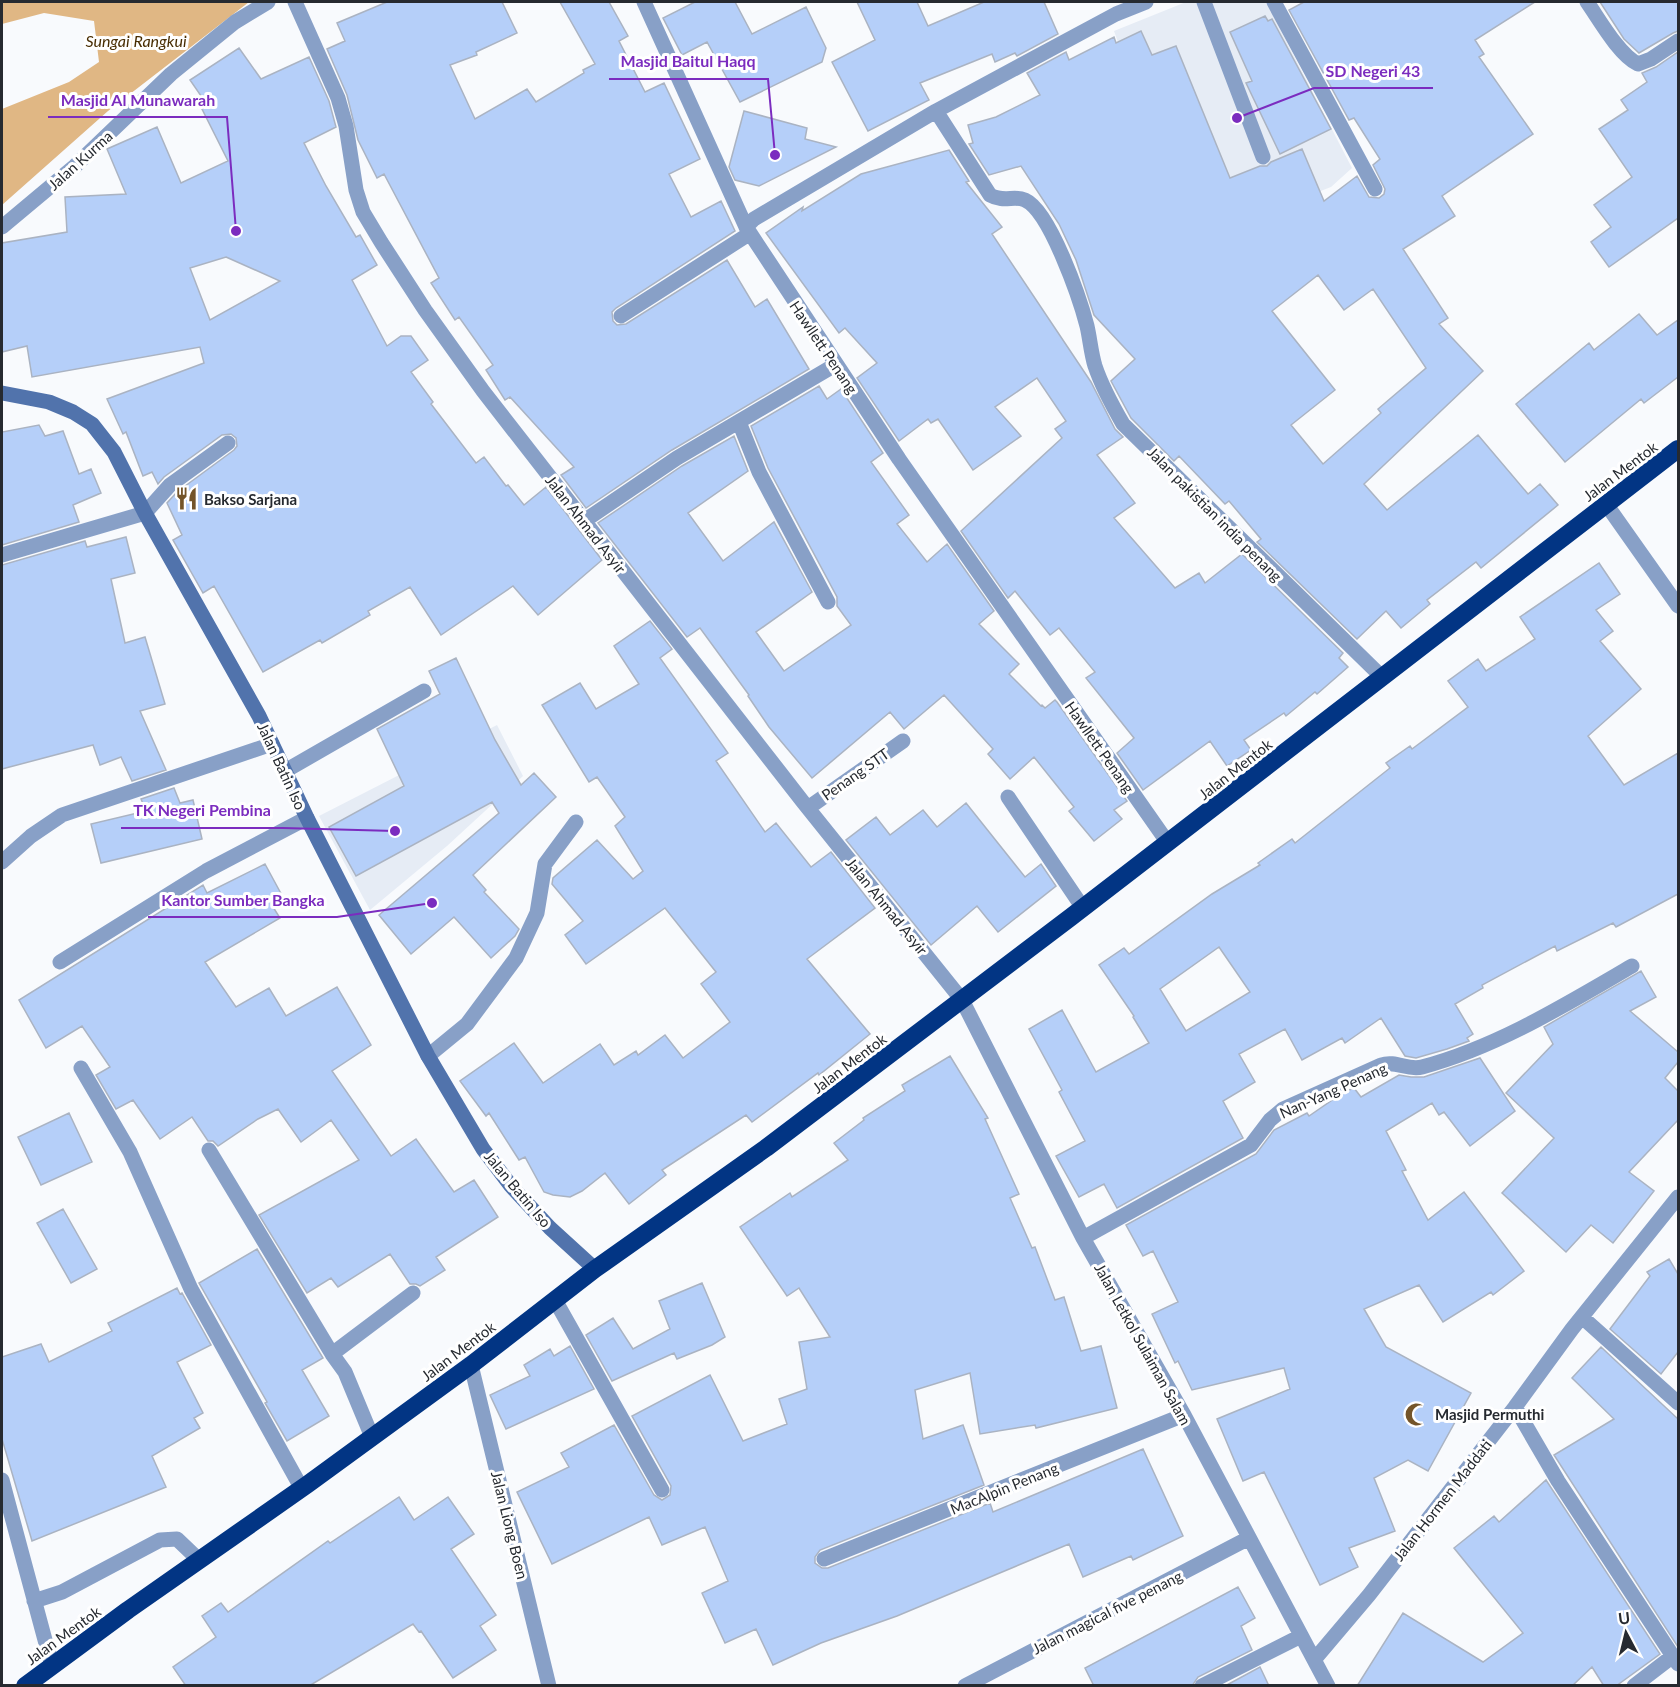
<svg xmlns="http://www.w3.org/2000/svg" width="1680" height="1687" viewBox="0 0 1680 1687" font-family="Lato,sans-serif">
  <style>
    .built { fill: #e6ecf5 }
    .water { fill: #e0b784 }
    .building { fill: #b5cff9; stroke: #aab3c2; stroke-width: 1.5; fill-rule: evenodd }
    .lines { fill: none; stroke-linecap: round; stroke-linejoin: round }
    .lane { stroke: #88a0c7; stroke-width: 15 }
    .street { stroke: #88a0c7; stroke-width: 15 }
    .secondary { stroke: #5173ac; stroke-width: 15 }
    .highway { stroke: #023584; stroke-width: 18 }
    .labels { text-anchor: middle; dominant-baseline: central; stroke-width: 6; stroke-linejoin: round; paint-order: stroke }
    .street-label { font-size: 15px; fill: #262a30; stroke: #fff }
    .poi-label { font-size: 15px; font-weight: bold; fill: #262a30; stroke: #fff; text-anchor: start }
    .water-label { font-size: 16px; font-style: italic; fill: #482d03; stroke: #fff }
    .leader { fill: none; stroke: #7b2cbf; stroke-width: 2 }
    .callout-dot { fill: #7b2cbf; stroke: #fff; stroke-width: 2 }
    .callout-label { font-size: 16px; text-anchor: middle; font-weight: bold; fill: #7b2cbf; stroke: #fff; stroke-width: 6; stroke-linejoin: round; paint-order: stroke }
  </style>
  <rect width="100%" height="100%" fill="#f8fafd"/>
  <path class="built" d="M1186,2H1266L1352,168L1331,187L1252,217L1127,67L1114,31Z
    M497,725L523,776L447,846L370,910L319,816Z"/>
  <path class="water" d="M2,2H249L108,111L2,205V109L69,82L99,62L94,21L44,13L2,24Z"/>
  <path class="building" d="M387,2H502L517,33L476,52L477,55L450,65L475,119L527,89L536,102L584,73L583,70L595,64L560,2H609L628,36L619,41L645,92L664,83L700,159L669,174L691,217L721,201L735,231L616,308L612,312L613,321L617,325L626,324L727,260L755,307L767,299L809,369L672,450L586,508L561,475L574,467L510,397L505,400L486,370L493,365L459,317L455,320L431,283L439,278L384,174L377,178L358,140L347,95L327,49L345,41L337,23Z
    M695,2H735L752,34L806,7L826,48L822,62L740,102L707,42L682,55L663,18Z
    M857,2H917L928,26L984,2H1044L1058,34L1017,56L1015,53L995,62L992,54L920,83L929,100L868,131L832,62L875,40Z
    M1304,2H1535L1475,40L1484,54L1479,57L1533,134L1442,196L1455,216L1403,249L1448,318L1439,324L1483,371L1364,484L1387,510L1478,435L1528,494L1540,484L1558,505L1481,568L1476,562L1427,600L1430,604L1401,628L1386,611L1357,639L1257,542L1261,539L1229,501L1225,504L1179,456L1174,461L1131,418L1111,381L1135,359L1094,315L1076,260L1059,224L1021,166L989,175L969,144L973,143L968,125L996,117L1040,95L1027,73L1066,52L1069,60L1114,37L1116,43L1141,31L1152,55L1176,46L1230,178L1260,166H1267L1271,162L1302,149L1324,201L1357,176L1369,197L1379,198L1384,194L1385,189L1373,165L1380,159L1354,118L1349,120L1289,10ZM1318,275L1344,310L1373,289L1426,368L1378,409L1381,413L1323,464L1291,425L1335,390L1272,311Z
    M1600,2H1678V31L1673,33L1639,53L1624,39Z
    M1265,16L1268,21L1272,19L1331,129L1280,154L1246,83L1252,81L1230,32Z
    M239,48L261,79L309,57L329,101L336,127L304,143L326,186L356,237L360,235L377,265L352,280L387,346L401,336H411L428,360L411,372L433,402L431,404L476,463L484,457L506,486L508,485L524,505L546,487L602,560L538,615L513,586L441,635L410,587L368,611L370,615L322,643L320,640L263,672L214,586L203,593L173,540L182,535L167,503L177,492L234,450L237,446L236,438L231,434L222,435L164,477L158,484L152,472L143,476L126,432L123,434L107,399L204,363L200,347L32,377L27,346L2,352V243L67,232L65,197L126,194L107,149L157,127L181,183L228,161L202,109L208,106L190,80ZM226,257L280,281L210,320L190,268Z
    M1678,52V218L1609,267L1591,242L1611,227L1594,205L1632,177L1599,129L1628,110L1621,100L1647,82L1642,73L1656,67Z
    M744,111L807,128L805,139L836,147L759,186L735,180L729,167Z
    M949,150L969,181L966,182L1002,227L992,234L1091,382L1115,429L1123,437L1097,455L1135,503L1114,518L1175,588L1199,573L1205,583L1242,554L1343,653L1339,658L1348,667L1317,694L1315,692L1286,716L1284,713L1244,740L1251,750L1227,766L1210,741L1143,790L1117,753L1134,738L1086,678L1095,672L1059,628L1050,635L1015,591L1008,598L961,531L1062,438L1055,429L1066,421L1037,378L995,407L1021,436L973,470L938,419L931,423L928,419L899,441L857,378L877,363L845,328L839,333L766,233L803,207L802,211L861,174Z
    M1639,314L1657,335L1678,320V377L1644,403L1641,399L1565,462L1516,404L1589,343L1594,350Z
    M819,386L827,399L841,389L883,453L871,462L909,515L897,524L927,562L947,544L994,611L979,624L1019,664L1009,674L1041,706L1042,705L1045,708L1055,700L1057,702L1127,801L1114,810L1122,819L1094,841L1069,811L1074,807L1034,757L1010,779L988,754L993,749L944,695L904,729L890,712L812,778L769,727L748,696L749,695L700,628L687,637L598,523L682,466L734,436L748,471L688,513L723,561L774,522L812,592L756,632L784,671L851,625L837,606V597L768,468L751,426Z
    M39,425L45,436L63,431L79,474L91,469L101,493L73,505L79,522L2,545V432Z
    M126,537L135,573L111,579L125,643L145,637L165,704L140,711L166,770L132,781L121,757L100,765L93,745L2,769V565L85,541L87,547Z
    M1599,563L1620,594L1596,610L1613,631L1600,641L1641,689L1588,736L1624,785L1678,753V894L1616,927L1613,923L1557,951L1555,946L1482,985L1483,988L1455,1004L1473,1034L1467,1038L1469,1041L1447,1049L1416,1058L1405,1056L1381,1018L1345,1043L1342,1038L1302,1060L1285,1029L1239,1054L1255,1082L1223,1101L1243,1138L1117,1208L1104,1184L1079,1197L1056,1156L1085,1141L1059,1092L1062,1090L1029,1029L1062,1010L1096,1072L1149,1043L1133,1017L1134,1016L1099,965L1124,948L1129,954L1212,894L1260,865L1258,863L1292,839L1295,843L1390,768L1386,763L1410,746L1412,749L1468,707L1448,681L1478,659L1486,671L1535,639L1520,617ZM1219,947L1250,992L1186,1031L1160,989Z
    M650,621L672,649L660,658L728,753L716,761L765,832L776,823L811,867L831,852L875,908L807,959L870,1034L819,1075L818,1073L752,1122L746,1115L662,1170L666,1175L629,1204L605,1173L582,1191L570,1197L553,1195L544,1192L525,1157L519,1160L489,1113L486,1116L460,1081L514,1043L543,1083L600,1044L614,1065L636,1051L638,1055L665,1035L683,1058L730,1022L701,984L716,972L665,908L586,964L565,935L583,921L552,884L553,878L597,840L633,879L643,871L615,826L625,817L597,777L589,782L542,705L580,683L596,709L639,684L614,646Z
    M456,658L495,740L521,785L534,773L556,797L473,875L486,890L484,892L519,929L515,936L491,958L454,917L411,954L379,915L499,813L492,802L356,876L329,827L404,786L377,729L440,694L429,671Z
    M174,788L180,803L193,800L202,839L101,863L91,824L146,811L141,799Z
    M966,803L1025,877L1041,864L1056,886L998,932L977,906L931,945L846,840L876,817L890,835L923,810L937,827Z
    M265,864L285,901L273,907L280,918L205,962L236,1007L269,988L286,1016L337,987L371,1045L332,1071L391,1156L416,1139L454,1192L474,1180L498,1217L436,1257L445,1270L420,1286L416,1284H410L390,1254L338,1287L331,1278L307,1293L259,1215L359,1160L331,1120L301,1142L278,1109L258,1119L218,1146L213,1141H208L192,1117L160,1139L133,1100L116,1109L96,1075L110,1067L82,1026L46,1048L19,1000L203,885L207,893Z
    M1641,971L1656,997L1630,1011L1678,1052V1062L1665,1078L1678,1091V1120L1629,1172L1654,1191L1613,1243L1591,1225L1566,1252L1502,1193L1554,1138L1506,1093L1553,1044L1544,1027Z
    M950,1056L988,1118L985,1119L1019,1194L1010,1198L1032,1248L1035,1247L1055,1300L1064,1297L1081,1351L1101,1346L1117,1408L1036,1428L1035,1425L980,1434L970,1373L915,1390L923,1439L963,1425L984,1485L820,1550L815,1557V1563L822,1568H828L990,1503L993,1512L1143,1449L1183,1536L1133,1560L1131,1556L1083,1577L1069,1544L897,1616L821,1643L773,1665L756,1629L725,1643L702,1593L728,1581L705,1527L662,1545L649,1517L552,1564L517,1492L569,1467L561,1453L614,1425L654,1495L662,1500L670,1495L671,1486L632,1416L710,1375L743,1441L787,1424L779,1399L807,1389L799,1342L830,1337L799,1288L787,1296L740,1227L790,1193L792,1197L848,1160L834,1143L864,1120L863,1118L905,1091L902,1085Z
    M1480,1058L1515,1111L1470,1146L1444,1112L1439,1115L1432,1103L1386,1131L1406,1170L1402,1171L1428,1220L1464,1192L1524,1271L1493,1295L1491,1292L1443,1322L1419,1285L1364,1309L1386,1347L1471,1393L1428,1471L1408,1460L1374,1478L1395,1531L1349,1548L1358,1567L1320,1585L1264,1472L1243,1481L1217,1419L1290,1389L1284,1368L1192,1390L1178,1361L1175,1363L1152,1314L1178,1302L1153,1251L1143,1256L1126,1225L1256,1154L1274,1130L1307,1113L1309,1116L1344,1092L1354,1088L1361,1097L1399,1075L1411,1077H1424Z
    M69,1113L92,1162L41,1185L18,1137Z
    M63,1209L97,1269L71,1283L37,1223Z
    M257,1249L323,1358L302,1370L329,1416L287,1441L265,1403L267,1402L199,1283Z
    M1669,1259L1678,1274V1352L1661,1374L1610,1329L1650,1276L1647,1272Z
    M702,1283L725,1337L712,1345L677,1359L674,1353L612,1381L586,1335L613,1318L633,1349L670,1329L659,1301Z
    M177,1288L180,1294L182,1293L211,1345L177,1362L203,1413L194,1418L200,1428L152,1456L166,1487L32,1541L2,1439V1357L41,1344L49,1362L112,1331L108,1323Z
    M570,1346L594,1389L506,1429L490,1395L530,1376L524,1365L550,1349L554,1356Z
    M1601,1347L1678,1419V1647L1554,1455L1614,1419L1572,1378Z
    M1546,1480L1660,1654L1616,1686H1604L1592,1667L1572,1686H1357L1403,1613L1483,1662L1523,1633L1454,1548L1494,1516L1499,1522Z
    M399,1497L414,1520L448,1497L474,1534L451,1549L496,1615L480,1626L496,1650L453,1678L421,1631L419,1632L413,1624L309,1686H186L173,1667L216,1637L202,1616L221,1603L228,1612L328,1541L330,1543Z
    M1238,1587L1255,1618L1241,1626L1252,1650L1198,1677L1192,1686H1094L1085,1668Z
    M1260,1667L1269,1686H1225Z"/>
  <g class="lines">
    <path class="lane" d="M1204,2L1263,157
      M1606,504L1678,606
      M1008,797L1083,908
      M81,1068L130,1152L191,1289L302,1489
      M209,1150L332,1354
      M372,1437L345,1372L332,1354L413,1293
      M2,1480L52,1666
      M34,1601L62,1592L160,1540L177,1539L199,1560"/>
    <path class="street" d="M295,2L338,98L346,126L356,190L363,212L381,242L425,310L483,391L803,802L962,1000L1083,1238L1184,1415L1328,1686
      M644,2L746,227
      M1146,2L1116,14L936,111L754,219L746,227L899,459L1168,843
      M1274,2L1375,189
      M1587,2C1599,19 1619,55 1638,64L1651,59L1678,41
      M936,111L990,195C1004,203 1014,195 1025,200C1050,211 1080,299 1087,326C1090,339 1091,353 1095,366C1102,387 1112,405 1123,424L1382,677
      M2,227L75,166L171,74L235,22L268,2
      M621,316L749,234
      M739,422L759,472L828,602
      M584,521L677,458L835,365
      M2,555L145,513L170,485L228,443
      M285,771L424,691
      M808,808L903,741
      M2,862L31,836L62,815L272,744
      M60,962L206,871L307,818
      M428,1056L467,1024L516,958L537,913L545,864L576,822
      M1083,1238L1251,1145L1270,1120L1283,1109L1381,1065C1396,1060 1408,1071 1422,1067C1497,1047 1565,1005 1632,966
      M555,1300L662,1490
      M1582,1317L1678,1403
      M471,1365L549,1686
      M1515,1407L1558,1481L1678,1664
      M824,1559L1184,1415
      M1314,1660L1369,1595L1515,1407L1572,1329L1678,1197
      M965,1686L1249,1538
      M1202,1686L1301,1636
      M1634,1686L1673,1656"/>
    <path class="secondary" d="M2,393L49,402L73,412L92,424L114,452L145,513L259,716L307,818L428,1056L483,1149L511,1186L550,1228L595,1269"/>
    <path class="highway" d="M25,1686L128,1610L308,1484L471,1365L595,1269L766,1148L1071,917L1678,449"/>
  </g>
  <defs>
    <symbol id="restaurant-bare" viewBox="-9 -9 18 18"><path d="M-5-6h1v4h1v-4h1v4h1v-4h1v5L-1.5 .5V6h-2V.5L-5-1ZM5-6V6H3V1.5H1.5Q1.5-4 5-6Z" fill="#735429" stroke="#fff" stroke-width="2.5" paint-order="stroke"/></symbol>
    <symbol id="mosque-bare" viewBox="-9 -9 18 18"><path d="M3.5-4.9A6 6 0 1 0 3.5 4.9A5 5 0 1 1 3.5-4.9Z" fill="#735429" stroke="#fff" stroke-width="2.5" paint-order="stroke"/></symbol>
  </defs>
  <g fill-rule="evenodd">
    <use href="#restaurant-bare" x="170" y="482" width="33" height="33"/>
    <use href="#mosque-bare" x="1400" y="1398" width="33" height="33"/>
  </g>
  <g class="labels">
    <g class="street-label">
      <text transform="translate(80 160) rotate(-42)">Jalan Kurma</text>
      <text transform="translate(824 347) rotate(56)">Hawllett Penang</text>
      <text transform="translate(1620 471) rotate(-37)">Jalan Mentok</text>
      <text transform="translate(1215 514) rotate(45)">Jalan pakistian india penang</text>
      <text transform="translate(586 524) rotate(52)">Jalan Ahmad Asyir</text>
      <text transform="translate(1100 747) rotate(55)">Hawllett Penang</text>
      <text transform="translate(282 766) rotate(65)">Jalan Batin Iso</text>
      <text transform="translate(1235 769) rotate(-38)">Jalan Mentok</text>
      <text transform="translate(855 774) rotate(-35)">Penang STT</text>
      <text transform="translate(887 906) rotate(51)">Jalan Ahmad Asyir</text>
      <text transform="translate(849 1063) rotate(-37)">Jalan Mentok</text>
      <text transform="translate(1333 1090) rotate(-24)">Nan-Yang Penang</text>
      <text transform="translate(518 1189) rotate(50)">Jalan Batin Iso</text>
      <text transform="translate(1143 1344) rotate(61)">Jalan Letkol Sulaiman Salam</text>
      <text transform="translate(458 1351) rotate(-37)">Jalan Mentok</text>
      <text transform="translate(1004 1488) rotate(-22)">MacAlpin Penang</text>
      <text transform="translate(1442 1500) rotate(-52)">Jalan Hormen Maddati</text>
      <text transform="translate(510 1525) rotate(76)">Jalan Liong Boen</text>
      <text transform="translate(1107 1612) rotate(-27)">Jalan magical five penang</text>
      <text transform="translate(63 1635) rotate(-36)">Jalan Mentok</text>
    </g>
    <g class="poi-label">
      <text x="204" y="499">Bakso Sarjana</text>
      <text x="1435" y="1414">Masjid Permuthi</text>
    </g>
    <g class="water-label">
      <text x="136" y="40">Sungai Rangkui</text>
    </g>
  </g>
  <path class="leader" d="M775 155L768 79H609M1237 118L1314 88H1433M236 231L227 117H48M395 831L283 828H121M432 903L337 917H148"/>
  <g class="callout-dot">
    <circle cx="775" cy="155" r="6"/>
    <circle cx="1237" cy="118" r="6"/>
    <circle cx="236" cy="231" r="6"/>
    <circle cx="395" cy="831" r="6"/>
    <circle cx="432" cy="903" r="6"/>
  </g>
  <g class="callout-label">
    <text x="688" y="67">Masjid Baitul Haqq</text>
    <text x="1373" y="77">SD Negeri 43</text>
    <text x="138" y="106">Masjid Al Munawarah</text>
    <text x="202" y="816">TK Negeri Pembina</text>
    <text x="243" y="906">Kantor Sumber Bangka</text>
  </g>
  <rect width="1680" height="1687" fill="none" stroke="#262a30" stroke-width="6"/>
  <g transform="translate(1626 1633) rotate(353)" stroke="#ffffff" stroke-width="4.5" paint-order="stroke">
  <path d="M0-4.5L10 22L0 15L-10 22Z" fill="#262a30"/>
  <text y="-9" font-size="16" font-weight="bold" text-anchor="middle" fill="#262a30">U</text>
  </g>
</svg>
